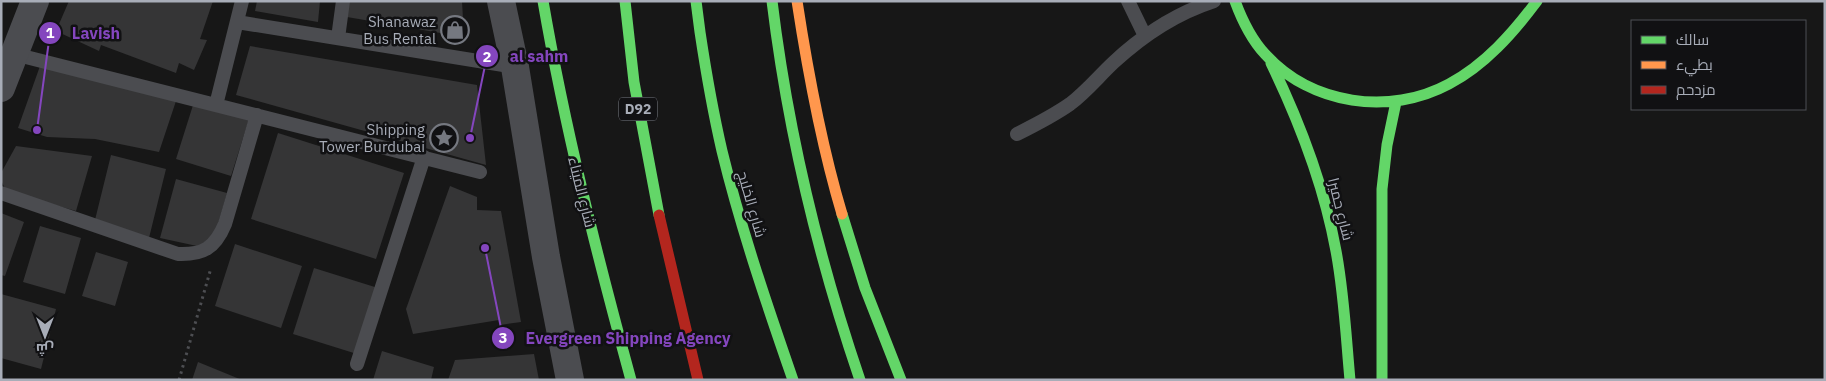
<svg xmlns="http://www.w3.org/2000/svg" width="1826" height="381" viewBox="0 0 1826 381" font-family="'IBM Plex Sans',Cairo,sans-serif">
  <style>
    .building { fill: #353536 }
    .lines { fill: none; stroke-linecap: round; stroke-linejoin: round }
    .path { stroke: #4d4e52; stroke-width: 3; stroke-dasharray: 2.5 4; stroke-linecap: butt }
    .lane { stroke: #4b4c50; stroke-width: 14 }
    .street { stroke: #4b4c50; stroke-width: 28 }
    .fast { stroke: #63d668; stroke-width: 11 }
    .slow { stroke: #ff974d; stroke-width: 11 }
    .jam { stroke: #b3261e; stroke-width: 11 }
    .labels { text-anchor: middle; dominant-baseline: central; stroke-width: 5; stroke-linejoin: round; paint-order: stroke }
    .shield { fill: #111113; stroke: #7b7e86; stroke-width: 1 }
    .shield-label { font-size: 14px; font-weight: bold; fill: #a8adb8 }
    .poi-label { font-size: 15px; fill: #a8adb8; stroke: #111113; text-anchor: end }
    .street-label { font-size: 15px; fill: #a8adb8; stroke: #111113 }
    .leader { fill: none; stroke: #8446be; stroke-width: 2 }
    .callout-dot { fill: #8446be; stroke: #111113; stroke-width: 2 }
    .mark-label { font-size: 15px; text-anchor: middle; font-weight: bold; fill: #fff }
    .callout-label { font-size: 16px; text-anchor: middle; font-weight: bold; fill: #8446be; stroke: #111113; stroke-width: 5; stroke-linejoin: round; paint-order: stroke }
  </style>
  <rect width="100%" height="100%" fill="#171717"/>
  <path class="building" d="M69,1H213L200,39L207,40L194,70L179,63L176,73L101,45L99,51L56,31Z
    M257,1H320L318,22L255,11Z
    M349,1H462L464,37L347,17Z
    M250,46L477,85L486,165L236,95Z
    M40,66L176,101L159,152L95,139L47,137L18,128Z
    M194,102L249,119L231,176L176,159Z
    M278,133L404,173L376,259L251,219Z
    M16,146L92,156L76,211L6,191L1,180V173Z
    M111,155L166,169L149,238L94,224Z
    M176,179L227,193L214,238L197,246L160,238Z
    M450,186L477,197V210L501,211L521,322L500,325L499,320L413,334L406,309Z
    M1,213L24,222L5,276L1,275Z
    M40,226L81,238L65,294L23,282Z
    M235,244L302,266L281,328L215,306Z
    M96,252L128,262L115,306L82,296Z
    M314,268L378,288L357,354L293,334Z
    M1,294L56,309L41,369L1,358Z
    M382,351L434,367L431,380H373Z
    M534,354L539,380H448L455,360Z
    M198,362L242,380H192Z"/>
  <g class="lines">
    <path class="path" d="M179,380L211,268"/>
    <path class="lane" d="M1128,1L1145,36
      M237,22L515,67
      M338,38L343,1
      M14,54L480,172
      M216,105L242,1
      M1017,134C1035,125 1053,116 1070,104C1086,92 1099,76 1114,62C1142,36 1177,13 1214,1
      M1,193L178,254C203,255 215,248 225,224L257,115
      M357,364L424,157"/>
    <path class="street" d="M501,1L515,67L546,257L570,380
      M1,88L35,1"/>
    <path class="fast" d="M543,1C565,129 597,255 631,380
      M625,1L634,82L659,215
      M696,1L700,32
      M772,1C788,133 817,254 860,380
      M1235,1C1242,20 1251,39 1265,54C1311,105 1390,116 1449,84C1485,65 1513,33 1537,1
      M700,32C706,72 713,112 722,151C741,229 767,305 793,380
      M1271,63C1300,123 1324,185 1336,251C1344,293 1346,337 1350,380
      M842,214L865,288L901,380
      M1382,380V189L1387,145L1396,102"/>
    <path class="slow" d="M797,1C808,73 821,144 842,214"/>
    <path class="jam" d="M659,215L698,380"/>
  </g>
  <defs>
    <symbol id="shop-ring" viewBox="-11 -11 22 22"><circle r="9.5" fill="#111113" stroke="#757880" stroke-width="1.5"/><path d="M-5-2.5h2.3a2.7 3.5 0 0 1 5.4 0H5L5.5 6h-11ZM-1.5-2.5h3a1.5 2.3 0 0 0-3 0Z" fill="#757880"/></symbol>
    <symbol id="sight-ring" viewBox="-11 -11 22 22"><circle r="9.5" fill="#111113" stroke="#757880" stroke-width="1.5"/><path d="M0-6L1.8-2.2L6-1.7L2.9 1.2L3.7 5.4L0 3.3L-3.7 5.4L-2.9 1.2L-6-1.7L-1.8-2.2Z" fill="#757880"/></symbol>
  </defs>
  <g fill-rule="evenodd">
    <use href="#shop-ring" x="439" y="14" width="32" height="32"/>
    <use href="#sight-ring" x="428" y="122" width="32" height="32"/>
  </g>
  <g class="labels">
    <rect class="shield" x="619" y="97.5" width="38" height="23" rx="4"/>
    <g class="shield-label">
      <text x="638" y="109">D92</text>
    </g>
    <g class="poi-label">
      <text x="436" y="21">Shanawaz<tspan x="436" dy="17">Bus Rental</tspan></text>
      <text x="425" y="129">Shipping<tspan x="425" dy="17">Tower Burdubai</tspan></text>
    </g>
    <g class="street-label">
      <text transform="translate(582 192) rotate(76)">شارع الميناء</text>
      <text transform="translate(752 204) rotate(74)">شارع الخليج</text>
      <text transform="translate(1341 209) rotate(76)">شارع جميرا</text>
    </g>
  </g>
  <path class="leader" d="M37 130L50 33M470 138L487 56M485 248L503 338"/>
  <g class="callout-dot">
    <circle cx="37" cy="130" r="5"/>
    <circle cx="470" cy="138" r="5"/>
    <circle cx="485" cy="248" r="5"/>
    <circle cx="50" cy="33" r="12"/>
    <circle cx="487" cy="56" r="12"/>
    <circle cx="503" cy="338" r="12"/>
  </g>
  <g class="mark-label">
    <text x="50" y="38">1</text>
    <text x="487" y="62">2</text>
    <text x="503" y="343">3</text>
  </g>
  <g class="callout-label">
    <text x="96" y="39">Lavish</text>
    <text x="539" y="62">al sahm</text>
    <text x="628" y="344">Evergreen Shipping Agency</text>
  </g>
  <rect width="1826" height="381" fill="none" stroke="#a8adb8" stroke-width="5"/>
  <rect x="1631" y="20" width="175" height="90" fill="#111113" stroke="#4d4f55"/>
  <rect x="1641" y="36" width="25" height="8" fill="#63d668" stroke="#4d4f55"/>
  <text x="1676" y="45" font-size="15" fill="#a8adb8">سالك</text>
  <rect x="1641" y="61" width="25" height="8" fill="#ff974d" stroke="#4d4f55"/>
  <text x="1676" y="70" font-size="15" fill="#a8adb8">بطيء</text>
  <rect x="1641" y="86" width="25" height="8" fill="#b3261e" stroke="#4d4f55"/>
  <text x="1676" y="95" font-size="15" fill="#a8adb8">مزدحم</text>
  <g transform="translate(45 336) rotate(180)" stroke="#111113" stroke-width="4" paint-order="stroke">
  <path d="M0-4L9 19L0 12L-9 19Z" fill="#a8adb8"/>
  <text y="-8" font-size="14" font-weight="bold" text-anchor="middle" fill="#a8adb8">ش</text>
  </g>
</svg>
